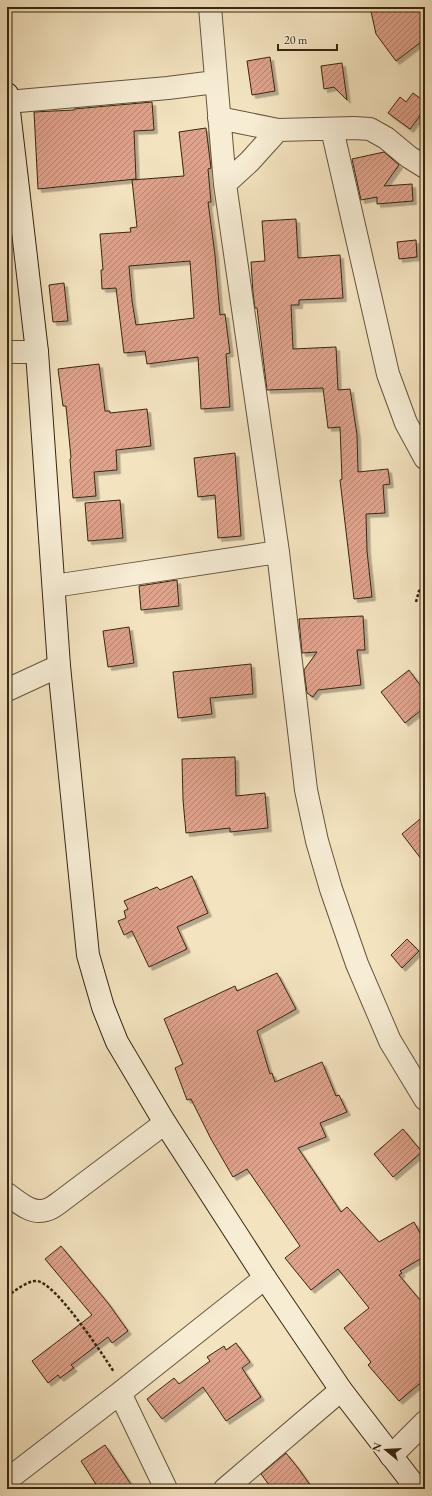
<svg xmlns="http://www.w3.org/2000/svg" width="432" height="1496" viewBox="0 0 432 1496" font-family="'EB Garamond',serif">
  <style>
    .building { fill: url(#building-hatch); stroke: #37260f; fill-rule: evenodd; filter: url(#shadow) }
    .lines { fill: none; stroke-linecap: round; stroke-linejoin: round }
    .street-casing { stroke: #66553b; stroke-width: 24 }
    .secondary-casing { stroke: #37260f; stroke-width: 24 }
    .path { stroke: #37260f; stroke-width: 2.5; stroke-dasharray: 3 2; stroke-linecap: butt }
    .street { stroke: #f7edd5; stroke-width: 22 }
    .secondary { stroke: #f7edd5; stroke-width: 22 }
  </style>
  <defs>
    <pattern id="building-hatch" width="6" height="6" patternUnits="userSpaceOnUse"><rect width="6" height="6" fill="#dfa28b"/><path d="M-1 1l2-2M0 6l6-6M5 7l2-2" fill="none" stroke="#b68470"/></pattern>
    <filter id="shadow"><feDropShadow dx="3.5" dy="3.5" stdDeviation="0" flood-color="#0004"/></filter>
  </defs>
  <rect width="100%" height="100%" fill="#f3e3bf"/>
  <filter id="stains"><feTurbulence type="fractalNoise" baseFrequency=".005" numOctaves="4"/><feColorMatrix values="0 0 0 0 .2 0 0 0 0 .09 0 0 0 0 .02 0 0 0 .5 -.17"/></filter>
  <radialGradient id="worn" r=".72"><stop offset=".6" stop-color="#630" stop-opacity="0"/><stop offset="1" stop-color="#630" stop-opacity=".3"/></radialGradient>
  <path class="building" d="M370,7H425V39L396,61L376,34Z
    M270,57L275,91L252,95L247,61Z
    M342,63L347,100L334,87L324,89L321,66Z
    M413,93L425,102V109L410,129L388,113L400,97L406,102Z
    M152,102L154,130L134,131L136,179L38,189L34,112L74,110V109Z
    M206,128L211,168L208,169L211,202H208L215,255L220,315L225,314L230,353L226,354L230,407L201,409L198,357L147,364L145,351L124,353L116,288L102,289L101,270H103L100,234L131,232L130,228L137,227L132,180L184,176L179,132ZM190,261L194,318L136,325L132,301L129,266Z
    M384,152L399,165L384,186L412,184L413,201L377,204V197L361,200L352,159Z
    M296,219L298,258L340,255L343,298L299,300V305H291L293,349L336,347L338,390L350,389L357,435L358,472L388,469L390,484L383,485L385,513L366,514L367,551L372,597L354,599L340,480L342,479L340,427L328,428L323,388L267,390L257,308H255L253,293L251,262L265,261L262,221Z
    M416,240L417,257L399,259L397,242Z
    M64,283L68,321L53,322L49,285Z
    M99,364L105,411H110V413L147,409L151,446L116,450L117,470L94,472L96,496L73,498L70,459L71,458L66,406H63L58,369Z
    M235,453L241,536L218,538L215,495L198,497L194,458Z
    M120,500L123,538L88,541L85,503Z
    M177,580L179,606L141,610L139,586Z
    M363,616L365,650H357L361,685L318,690L313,697L307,693L304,670L317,652L302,653L299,619Z
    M129,627L134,663L108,667L103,631Z
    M251,664L253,694L210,698L212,714L178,718L173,672Z
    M409,670L425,692V707L405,723L381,692Z
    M235,757L236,796L265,793L268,828L230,832V828L186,833L183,800L182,759Z
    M425,815V864L402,834Z
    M192,876L208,913L177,927L187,949L149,967L132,931L124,935L118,921L126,918L124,911L128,909L124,901L157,887L160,890Z
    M407,939L419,951L402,968L391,955Z
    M277,973L296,1009L257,1031L270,1074L272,1073L275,1082L322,1062L336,1096L339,1095L347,1112L320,1123L326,1137L298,1148L341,1212L347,1207L379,1242L414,1222L425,1242V1256L400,1271L402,1273L399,1275L425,1306V1379L399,1401L368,1365L371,1362L344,1328L369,1308L338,1269L311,1290L285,1258L300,1246L247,1169L233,1177L211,1139L191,1099L187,1100L175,1068L183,1064L164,1019L235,986L237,991Z
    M403,1129L422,1152L393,1177L374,1154Z
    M61,1246L108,1303L128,1331L112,1343L108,1337L71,1365L74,1368L60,1378L58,1375L48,1383L32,1361L92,1315L45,1259Z
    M236,1343L250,1362L242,1368L261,1397L226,1421L203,1387L162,1419L147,1399L174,1378L179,1384L210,1361L207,1357L224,1346L226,1350Z
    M105,1445L134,1489H99L81,1461Z
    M286,1453L298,1468L313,1489H272L261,1474Z"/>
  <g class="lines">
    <defs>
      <path id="street" d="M210,7L225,184L278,552L306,790L317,841L331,889L357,964L390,1041L425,1099
        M7,102L168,88L215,82
        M219,118L278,130L354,128L370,129L386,138L409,157L425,167
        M332,129L388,374L406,423L425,458
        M225,184L250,161L278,130
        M7,352H37
        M54,586L278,552
        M7,690L59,666
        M7,1194C18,1202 32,1215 46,1210C51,1209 56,1205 60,1202L165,1123
        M120,1393L166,1489
        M391,1456L425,1422
        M7,1480L120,1393L265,1278
        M225,1489L341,1390"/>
      <path id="secondary" d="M7,94L37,352L59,666L88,955L103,1007L117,1042L165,1123L265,1278L341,1390L417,1489"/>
    </defs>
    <use href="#street" class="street-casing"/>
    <use href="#secondary" class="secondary-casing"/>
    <path class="path" d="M416,602L419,591L425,586
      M7,1296C15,1291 28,1280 37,1281C56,1283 103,1355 114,1372"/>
    <use href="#street" class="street"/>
    <use href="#secondary" class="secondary"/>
  </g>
  <rect width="432" height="1496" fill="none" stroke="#f3e3bf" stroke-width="24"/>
  <rect x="8" y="8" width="416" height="1480" fill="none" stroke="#37260f" stroke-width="2"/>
  <rect x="12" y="12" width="408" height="1472" fill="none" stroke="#37260f"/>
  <g transform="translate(386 1450) rotate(288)" stroke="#f7edd5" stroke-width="3" paint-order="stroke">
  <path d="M0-3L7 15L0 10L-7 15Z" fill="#37260f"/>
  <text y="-6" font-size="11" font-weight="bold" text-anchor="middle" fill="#37260f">N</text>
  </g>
  <path d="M278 44v6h59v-6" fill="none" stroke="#37260f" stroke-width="2"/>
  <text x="284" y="44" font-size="12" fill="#37260f" stroke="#f7edd5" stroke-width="3" paint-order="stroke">20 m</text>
  <rect width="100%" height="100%" filter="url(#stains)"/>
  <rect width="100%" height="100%" fill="url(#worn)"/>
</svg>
